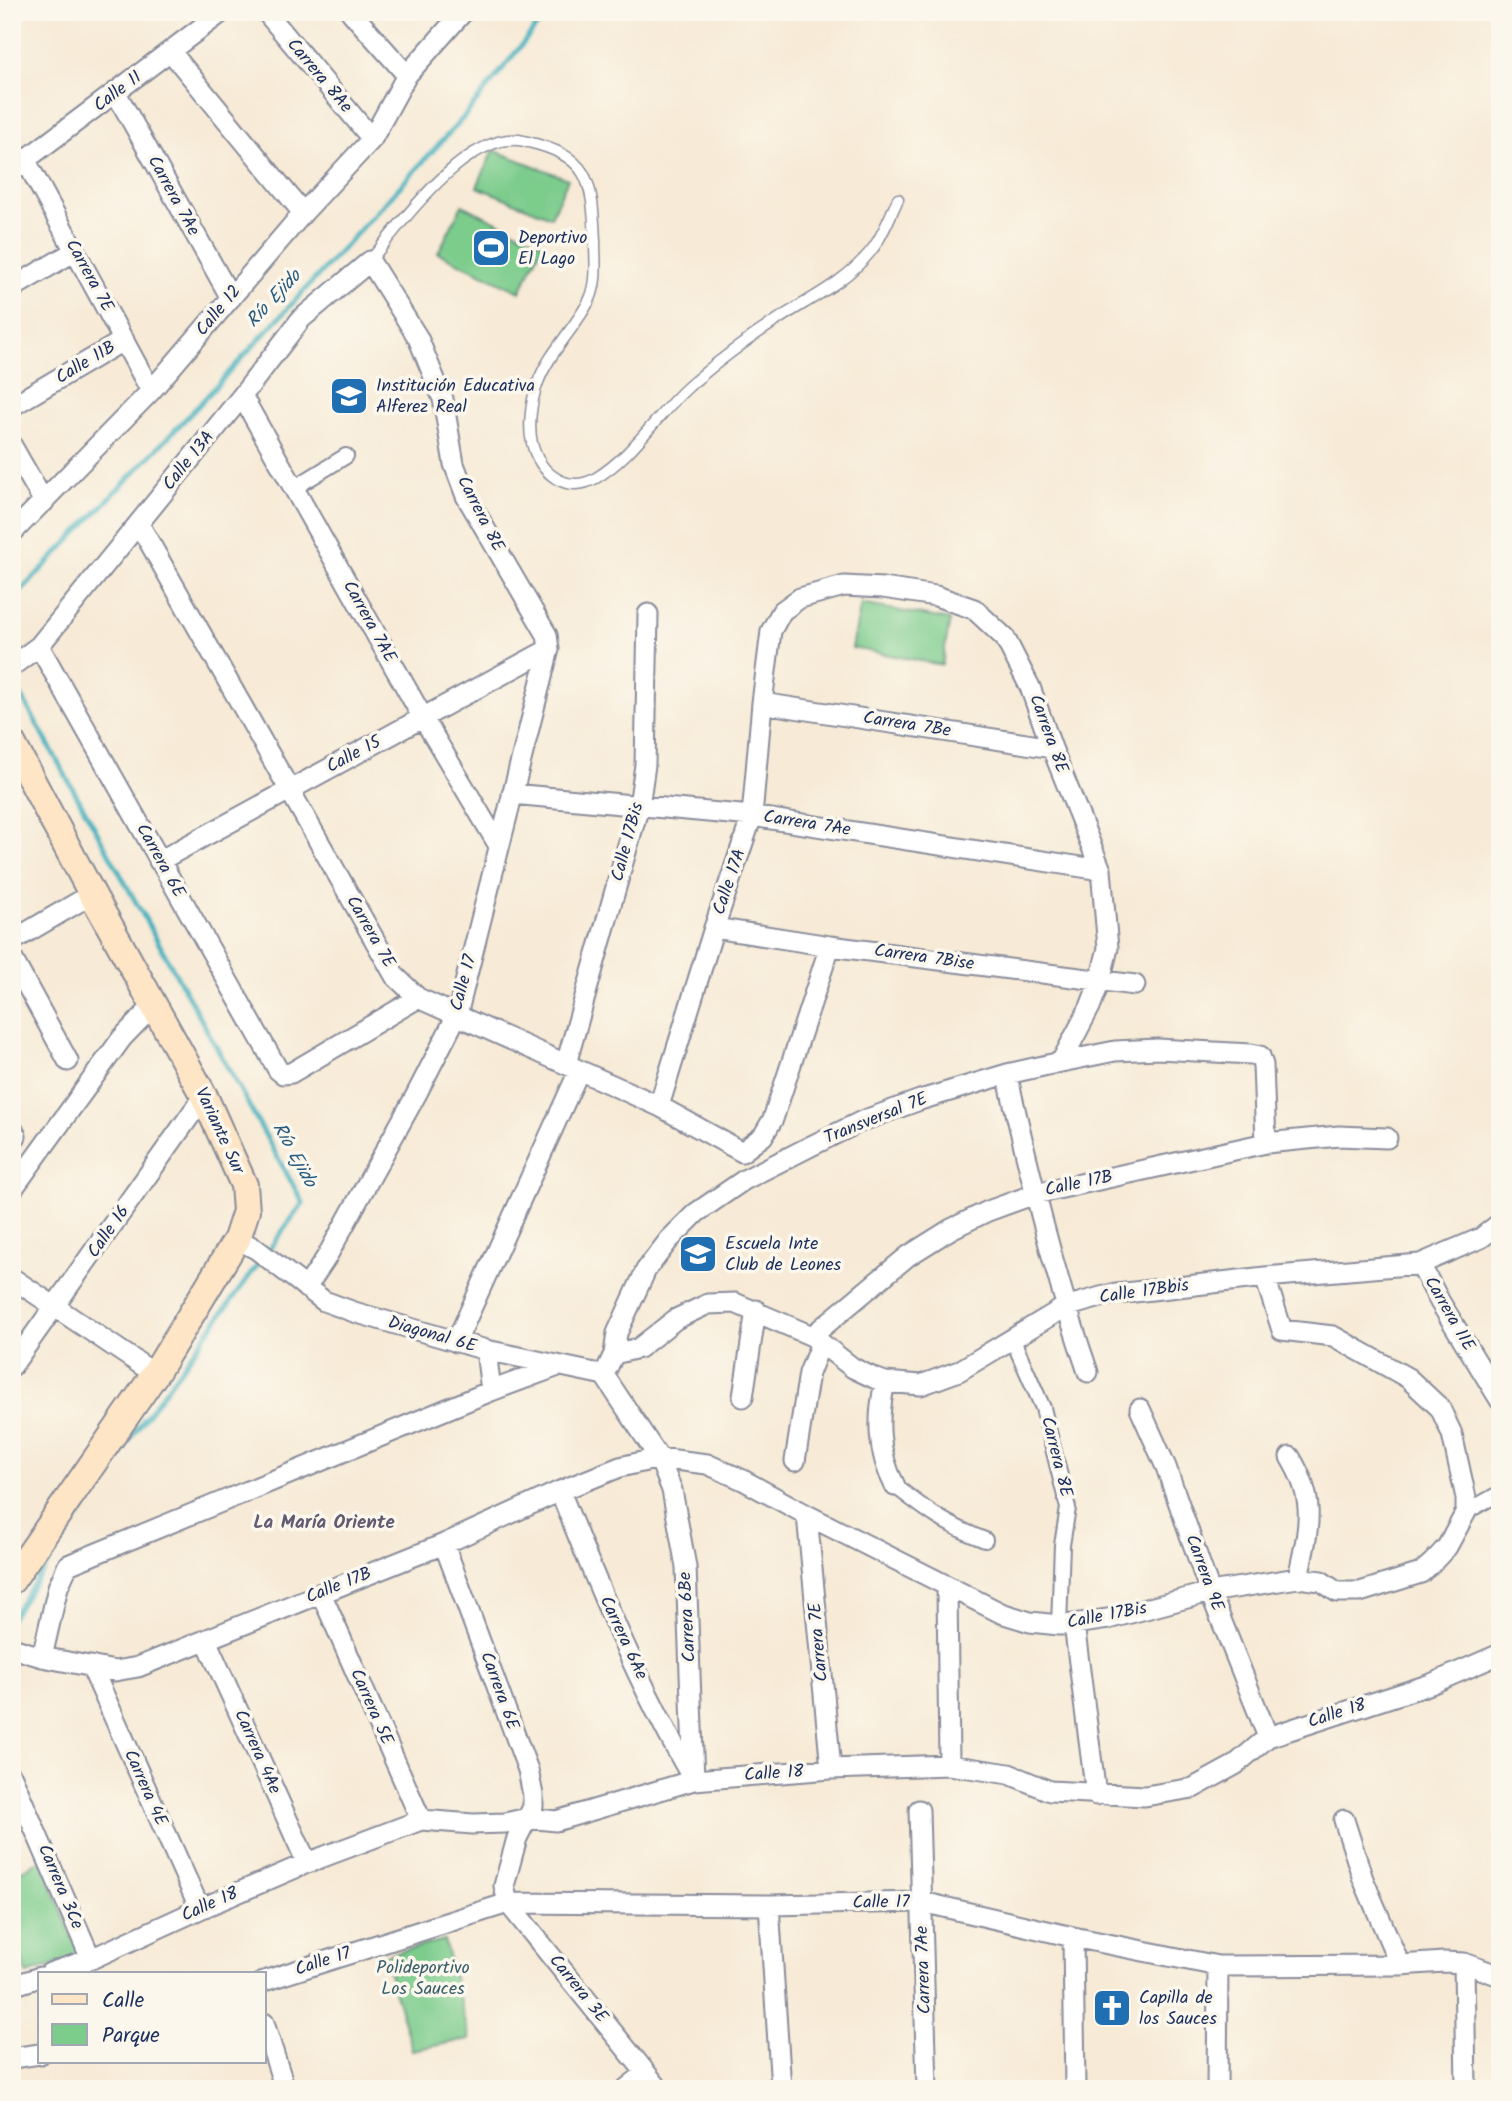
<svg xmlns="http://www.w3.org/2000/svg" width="1512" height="2101" viewBox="0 0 1512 2101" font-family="Kalam,sans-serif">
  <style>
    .green { fill: #7ccc8c; stroke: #4c7e75; stroke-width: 2 }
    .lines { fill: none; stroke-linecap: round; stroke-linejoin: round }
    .stream { stroke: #42b0be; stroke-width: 5 }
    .service-casing { stroke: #898c9a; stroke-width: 13 }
    .pedestrian-casing { stroke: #898c9a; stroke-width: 18 }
    .minor-casing { stroke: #898c9a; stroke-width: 23 }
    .secondary-casing { stroke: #898c9a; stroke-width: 30 }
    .service { stroke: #fff; stroke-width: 10 }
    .pedestrian { stroke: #fff; stroke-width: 14 }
    .minor { stroke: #fff; stroke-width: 19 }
    .secondary { stroke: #fee5c5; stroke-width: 26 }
    .labels { text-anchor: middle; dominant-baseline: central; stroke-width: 7; stroke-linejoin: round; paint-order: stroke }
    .street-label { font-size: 18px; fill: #1b2f5e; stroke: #fbf7ec }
    .poi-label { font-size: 18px; fill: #1b2f5e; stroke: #fbf7ec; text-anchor: start }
    .park-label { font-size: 18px; fill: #385e6c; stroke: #fbf7ec }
    .water-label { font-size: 19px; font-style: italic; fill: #295c80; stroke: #fbf7ec }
    .neighbourhood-label { font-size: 19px; font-weight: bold; fill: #625b72; stroke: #fbf7ec }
  </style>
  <rect width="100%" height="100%" fill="#fbf7ec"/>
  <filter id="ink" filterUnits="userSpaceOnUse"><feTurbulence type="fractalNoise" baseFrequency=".0143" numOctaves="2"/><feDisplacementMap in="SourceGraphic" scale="14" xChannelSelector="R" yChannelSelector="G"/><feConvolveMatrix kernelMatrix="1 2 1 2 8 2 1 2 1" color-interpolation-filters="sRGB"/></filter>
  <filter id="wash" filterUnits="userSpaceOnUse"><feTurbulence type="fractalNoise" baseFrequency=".00686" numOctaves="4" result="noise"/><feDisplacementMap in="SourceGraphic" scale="28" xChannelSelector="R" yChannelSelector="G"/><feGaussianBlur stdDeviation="1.57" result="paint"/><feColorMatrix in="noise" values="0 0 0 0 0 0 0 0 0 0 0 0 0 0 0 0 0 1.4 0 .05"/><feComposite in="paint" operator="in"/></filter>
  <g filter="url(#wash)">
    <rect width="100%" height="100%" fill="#f7ead6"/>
    <path class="green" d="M493,150L568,179L551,217L477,187Z
      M462,205L543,244L520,292L438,253Z
      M861,604L950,620L942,665L852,648Z
      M41,1860L80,1957L27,1974L12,1931V1875Z
      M444,1940L470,2039L412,2050L384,1956Z"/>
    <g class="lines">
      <path class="stream" d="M12,597L18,594L197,407L464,117L548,12
        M12,679L303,1203L268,1251
        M12,1617L134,1433L262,1259"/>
    </g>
  </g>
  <g filter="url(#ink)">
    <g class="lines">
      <defs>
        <path id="service" d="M370,261C400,224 469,128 524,141C590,156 592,179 595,241C595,260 598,281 590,299C575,329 548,353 537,385C531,402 528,427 532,443C539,473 567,495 596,478C636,454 659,410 695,381C721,359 748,339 777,320C809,299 846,282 871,251C883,236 890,216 898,199"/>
        <path id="pedestrian" d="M294,488L346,456
          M1012,1338L1043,1408L1068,1508L1062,1545L1059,1625
          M895,1486C927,1511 946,1525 985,1540
          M1466,1512L1500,1493"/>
        <path id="minor" d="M266,12L372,139
          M351,12L407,75
          M171,52L303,213
          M116,93L231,298
          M26,161L151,391
          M12,170L222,12
          M12,288L75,251
          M242,396L423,718L499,846
          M12,406L124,340
          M12,446L44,502
          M139,524L395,976L418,998L659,1106L742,1152
          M12,533L151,391L303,213L372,139L407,75L463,12
          M39,646L278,1070L283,1074L291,1073L418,998
          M12,666L39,646L242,396L301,319L370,261L418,338L443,399L454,464L466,496L547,635L549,649L457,1015L416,1095L326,1258L306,1288
          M762,703L1052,748
          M512,794L752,816L1101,870
          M159,861L549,649
          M714,928L830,946L1135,985
          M12,941L92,894
          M12,958L68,1061
          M566,1064L639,806L645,765L648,614
          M1007,1074C1030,1175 1054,1274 1088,1372
          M659,1106L714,928L752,816L762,703L771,631L782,611L800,598L844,586L883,588L936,596L974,609L1005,638L1030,687L1052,748L1101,870L1108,948L1100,981L1090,1007L1061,1062
          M12,1128L16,1136
          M742,1152L763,1136L773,1119L830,946
          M12,1190L122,1038L154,1005
          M237,1239L256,1249L324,1301L354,1312L486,1350L604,1375
          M1420,1264L1440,1302L1500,1400
          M12,1278L155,1374
          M812,1336L908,1256L951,1229L988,1211L1035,1194L1266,1143L1339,1136L1387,1138
          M456,1342L579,1071
          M486,1350L491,1391
          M614,1354L639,1348L676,1319L708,1304L735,1303L812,1336L853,1368L874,1378L885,1382L921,1385L959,1371L1065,1307L1108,1295L1265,1277L1420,1264L1481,1238L1500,1223
          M12,1366L204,1096
          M604,1375L614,1354L617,1333L646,1270L669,1240L696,1213L744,1180L811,1146L862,1121L920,1100L1007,1074L1061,1062L1115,1051L1158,1049L1251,1054L1260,1056L1263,1065L1266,1143
          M604,1375L659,1458L672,1490L686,1567L694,1780
          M885,1382C877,1418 877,1452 895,1486
          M743,1397L756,1310
          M1140,1409L1166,1467L1210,1592L1268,1737
          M1290,1457C1318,1503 1308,1529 1298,1578
          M795,1461L809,1373L821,1343
          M560,1491C599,1589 640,1688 693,1779
          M807,1515L831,1769
          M444,1544L528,1770L533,1795V1807L517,1838L504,1886L508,1903L659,2089
          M947,1586L949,1765
          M321,1593L421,1820
          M1074,1624L1096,1795
          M206,1640L307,1863
          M12,1648L42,1657L115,1671L138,1667L444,1544L560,1491L620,1467L659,1458L707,1464L743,1480L807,1515L1001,1613L1030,1622L1059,1625L1074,1624L1108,1619L1210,1592L1298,1578L1321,1581L1337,1592H1360L1421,1573L1433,1562L1447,1547L1466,1512V1498L1452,1434L1440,1408L1408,1378L1333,1336L1282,1330L1265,1277
          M42,1657L58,1587L68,1565L491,1391L558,1366
          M91,1666L200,1909
          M12,1777L91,1959
          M919,1810L927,2089
          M1344,1820L1363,1879L1400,1965
          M769,1905L781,2089
          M1073,1937L1075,2089
          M1464,1963L1466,2089
          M50,1973L91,1959L200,1909L307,1863L421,1820L473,1824L505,1823L528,1818L556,1821L694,1780L831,1769L949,1765L1009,1774L1050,1791L1145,1796L1193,1788L1235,1765L1268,1737L1431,1684L1500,1654
          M264,1981L508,1903L769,1905L922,1902L1073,1937L1218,1966L1400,1965L1444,1962L1464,1963L1500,1976
          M12,1986L40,1977
          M264,2023L285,2089
          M12,2058L40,2054
          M626,2089L646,2073
          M1217,2089L1218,1966"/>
        <path id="secondary" d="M12,743L92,894L204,1096L244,1185L246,1211L237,1239L155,1374L12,1580"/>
      </defs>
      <use href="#service" class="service-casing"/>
      <use href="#pedestrian" class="pedestrian-casing"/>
      <use href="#minor" class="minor-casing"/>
      <use href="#secondary" class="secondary-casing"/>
      <use href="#service" class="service"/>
      <use href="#pedestrian" class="pedestrian"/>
      <use href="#minor" class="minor"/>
      <use href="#secondary" class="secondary"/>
    </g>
  </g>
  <defs>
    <symbol id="stadium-square" viewBox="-11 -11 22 22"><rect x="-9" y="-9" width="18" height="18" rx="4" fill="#1f6fb2" stroke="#fbf7ec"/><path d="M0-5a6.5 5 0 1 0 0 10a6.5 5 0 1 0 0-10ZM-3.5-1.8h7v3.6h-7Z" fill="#fff"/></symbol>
    <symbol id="school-square" viewBox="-11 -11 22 22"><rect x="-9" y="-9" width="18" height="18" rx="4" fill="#1f6fb2" stroke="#fbf7ec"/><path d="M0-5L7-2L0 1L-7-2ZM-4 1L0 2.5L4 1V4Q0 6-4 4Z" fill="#fff"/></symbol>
    <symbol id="church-square" viewBox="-11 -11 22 22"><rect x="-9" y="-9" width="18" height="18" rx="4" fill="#1f6fb2" stroke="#fbf7ec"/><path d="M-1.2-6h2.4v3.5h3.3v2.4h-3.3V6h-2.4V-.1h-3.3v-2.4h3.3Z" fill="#fff"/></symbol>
  </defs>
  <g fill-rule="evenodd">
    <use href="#stadium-square" x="469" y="226" width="44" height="44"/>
    <use href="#school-square" x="327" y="374" width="44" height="44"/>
    <use href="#school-square" x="676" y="1232" width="44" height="44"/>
    <use href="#church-square" x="1090" y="1986" width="44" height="44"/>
  </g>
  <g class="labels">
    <g class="street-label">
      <text transform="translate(319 76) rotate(50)">Carrera 8Ae</text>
      <text transform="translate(118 92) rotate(-37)">Calle 11</text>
      <text transform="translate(173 196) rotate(61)">Carrera 7Ae</text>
      <text transform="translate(89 276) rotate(61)">Carrera 7E</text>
      <text transform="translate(219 311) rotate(-50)">Calle 12</text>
      <text transform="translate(86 363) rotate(-31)">Calle 11B</text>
      <text transform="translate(189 461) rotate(-51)">Calle 13A</text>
      <text transform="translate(480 514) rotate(63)">Carrera 8E</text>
      <text transform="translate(369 622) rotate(61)">Carrera 7AE</text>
      <text transform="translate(907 725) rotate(9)">Carrera 7Be</text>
      <text transform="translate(1048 734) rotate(70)">Carrera 8E</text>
      <text transform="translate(354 755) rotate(-28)">Calle 15</text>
      <text transform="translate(807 824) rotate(9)">Carrera 7Ae</text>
      <text transform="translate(628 842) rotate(-75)">Calle 17Bis</text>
      <text transform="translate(160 861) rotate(61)">Carrera 6E</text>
      <text transform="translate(730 882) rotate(-71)">Calle 17A</text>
      <text transform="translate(370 932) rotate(60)">Carrera 7E</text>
      <text transform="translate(924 958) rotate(8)">Carrera 7Bise</text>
      <text transform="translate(464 983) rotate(-75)">Calle 17</text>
      <text transform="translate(876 1119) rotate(-22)">Transversal 7E</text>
      <text transform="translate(219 1131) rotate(65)">Variante Sur</text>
      <text transform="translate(1079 1184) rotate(-12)">Calle 17B</text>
      <text transform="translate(109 1232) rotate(-55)">Calle 16</text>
      <text transform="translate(1144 1292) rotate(-8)">Calle 17Bbis</text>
      <text transform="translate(1449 1314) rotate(60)">Carrera 11E</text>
      <text transform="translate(432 1335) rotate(16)">Diagonal 6E</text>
      <text transform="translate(1056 1457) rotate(76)">Carrera 8E</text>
      <text transform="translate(1204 1573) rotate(70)">Carrera 9E</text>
      <text transform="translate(339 1586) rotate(-22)">Calle 17B</text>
      <text transform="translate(1107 1616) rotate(-11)">Calle 17Bis</text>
      <text transform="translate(688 1617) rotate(-93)">Carrera 6Be</text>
      <text transform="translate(623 1638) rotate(65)">Carrera 6Ae</text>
      <text transform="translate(819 1642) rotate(-95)">Carrera 7E</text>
      <text transform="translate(499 1691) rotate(70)">Carrera 6E</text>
      <text transform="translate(371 1707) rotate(66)">Carrera 5E</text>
      <text transform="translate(1337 1714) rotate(-18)">Calle 18</text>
      <text transform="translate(257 1752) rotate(66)">Carrera 4Ae</text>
      <text transform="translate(774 1774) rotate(-4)">Calle 18</text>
      <text transform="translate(145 1788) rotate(66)">Carrera 4E</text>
      <text transform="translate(60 1887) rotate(67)">Carrera 3Ce</text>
      <text transform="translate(881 1903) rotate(-1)">Calle 17</text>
      <text transform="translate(210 1905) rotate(-24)">Calle 18</text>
      <text transform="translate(323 1962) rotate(-18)">Calle 17</text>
      <text transform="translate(924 1970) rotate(-92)">Carrera 7Ae</text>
      <text transform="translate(578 1989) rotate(51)">Carrera 3E</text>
    </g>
    <g class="poi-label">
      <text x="518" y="238">Deportivo<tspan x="518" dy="21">El Lago</tspan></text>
      <text x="376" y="386">Institución Educativa<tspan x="376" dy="21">Alferez Real</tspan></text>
      <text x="725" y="1244">Escuela Inte<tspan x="725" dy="21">Club de Leones</tspan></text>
      <text x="1139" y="1998">Capilla de<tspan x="1139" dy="21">los Sauces</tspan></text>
    </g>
    <g class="park-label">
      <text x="423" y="1968">Polideportivo<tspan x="423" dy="21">Los Sauces</tspan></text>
    </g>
    <g class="water-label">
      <text transform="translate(274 299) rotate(-47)">Río Ejido</text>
      <text transform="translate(294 1155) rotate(61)">Río Ejido</text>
    </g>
    <g class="neighbourhood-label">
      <text x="324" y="1523">La María Oriente</text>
    </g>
  </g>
  <rect width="1512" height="2101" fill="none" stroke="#fbf7ec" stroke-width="42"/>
  <rect x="38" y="1972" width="228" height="91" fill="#fbf7ec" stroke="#a1a7b3" stroke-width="2"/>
  <rect x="52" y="1994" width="35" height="10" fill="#fee5c5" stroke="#a1a7b3" stroke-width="2"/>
  <text x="102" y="2007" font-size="21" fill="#1b2f5e">Calle</text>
  <rect x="52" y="2024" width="35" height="21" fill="#7ccc8c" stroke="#a1a7b3" stroke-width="2"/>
  <text x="102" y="2042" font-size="21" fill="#1b2f5e">Parque</text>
</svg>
